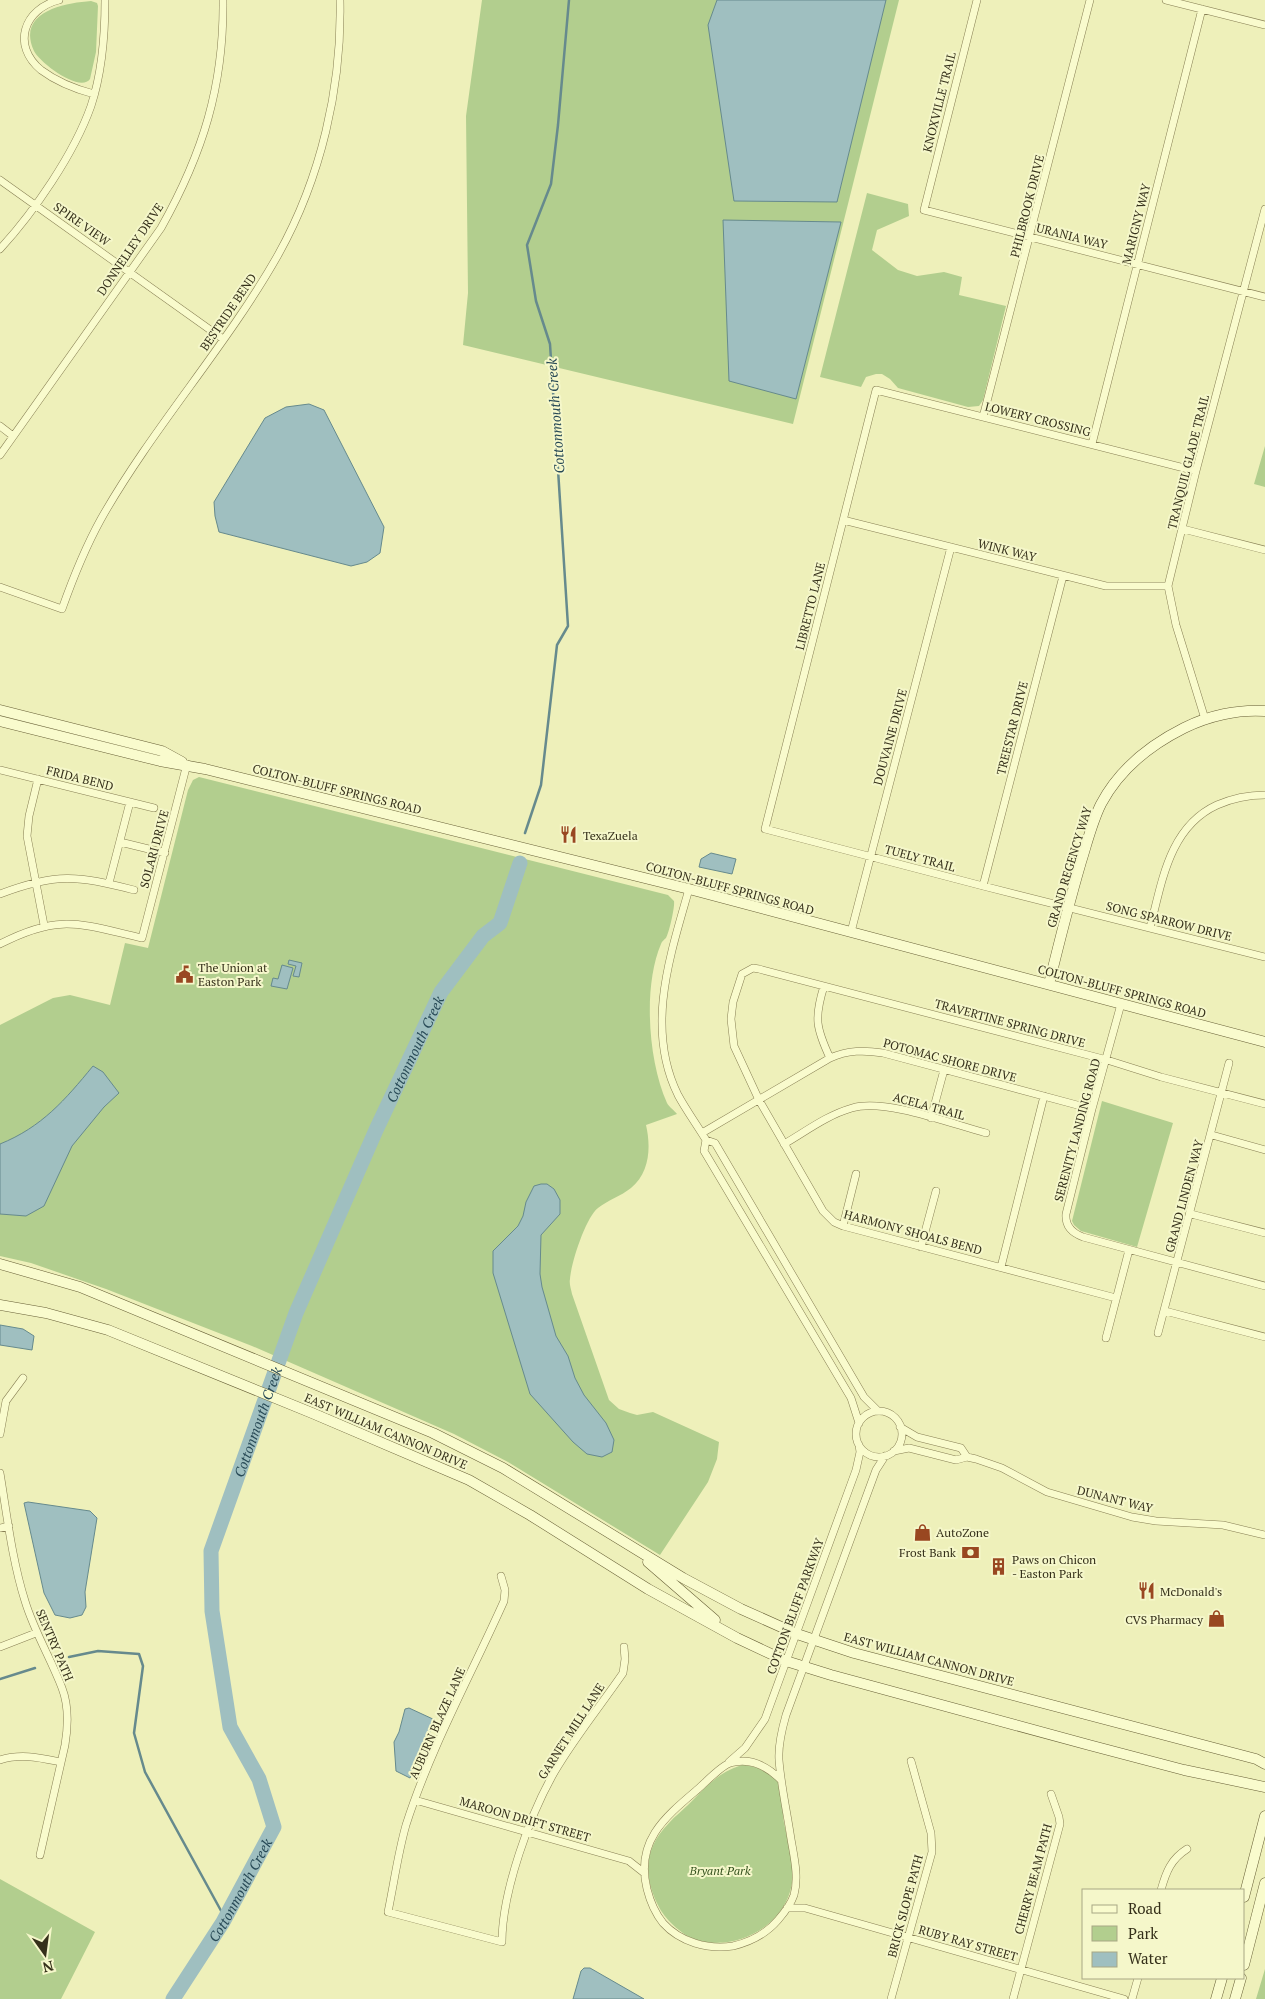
<svg xmlns="http://www.w3.org/2000/svg" width="1265" height="1999" viewBox="0 0 1265 1999" font-family="'PT Serif',serif">
  <style>
    .green { fill: #b2ce8e }
    .water { fill: #9fbfc0; stroke: #668a8d }
    .lines { fill: none; stroke-linecap: round; stroke-linejoin: round }
    .stream { stroke: #668a8d; stroke-width: 2.5 }
    .river { stroke: #9fbfc0; stroke-width: 15 }
    .street-casing { stroke: #877f54; stroke-width: 8 }
    .secondary-casing { stroke: #686037; stroke-width: 11 }
    .street { stroke: #f9fbcd; stroke-width: 7 }
    .secondary { stroke: #f9fbcd; stroke-width: 10 }
    .labels { text-anchor: middle; dominant-baseline: central; stroke-width: 4; stroke-linejoin: round; paint-order: stroke }
    .street-label { font-size: 12px; fill: #35301a; stroke: #f5f7ca }
    .poi-label { font-size: 12px; fill: #35301a; stroke: #f5f7ca; text-anchor: start }
    .park-label { font-size: 12px; font-style: italic; fill: #35521f; stroke: #f5f7ca }
    .water-label { font-size: 14px; font-style: italic; fill: #284a56; stroke: #f5f7ca }
  </style>
  <rect width="100%" height="100%" fill="#eef0ba"/>
  <path class="green" d="M482,0H899L793,424L463,345L468,293L466,116Z
    M91,1L97,3L98,6L96,52L90,79C80,93 40,63 34,51C16,12 64,3 91,1Z
    M867,193L908,204L909,216L877,230L872,250L898,270L917,276L944,272L962,277L959,295L1006,306L983,400L979,406L968,407L898,388L890,379L882,374H876L866,377L861,387L820,377Z
    M1265,446V487L1254,484Z
    M199,777L668,895L674,901C675,907 669,933 666,938C664,940 662,941 661,944C643,986 648,1061 667,1103C669,1107 674,1110 677,1114L646,1125C651,1147 650,1172 631,1188C621,1196 608,1200 598,1208C586,1217 571,1263 570,1279C569,1284 571,1289 572,1294L609,1400L619,1409L630,1413L637,1415L653,1412L719,1442L717,1459L708,1482L660,1555L508,1462L454,1434L252,1346L106,1289L31,1263L0,1256V1025L53,998L70,995L110,1005L125,943L148,948L188,790L193,780Z
    M1102,1101L1173,1123L1137,1247L1081,1231L1074,1225L1072,1221Z
    M742,1765C756,1766 773,1771 780,1786C784,1796 782,1812 784,1823C788,1842 795,1864 792,1883C786,1925 737,1952 697,1940C683,1936 667,1921 660,1909C643,1878 643,1849 669,1823C675,1816 682,1811 688,1805C706,1787 717,1773 742,1765Z
    M0,1879L95,1932L61,1999H0Z
    M1265,1969V1999H1256Z"/>
  <path class="water" d="M717,0H886L837,202L734,201L708,25Z
    M723,220L841,222L796,399L729,381Z
    M309,404L324,410L384,527L380,553L367,562L351,566L219,532L215,516L214,502L265,418L286,407Z
    M711,853L736,859L732,874L699,867L701,859Z
    M289,960L302,963L299,977L293,976L296,966L288,964Z
    M282,965L293,968L287,989L271,986L273,978L278,979Z
    M93,1066L103,1072L119,1093L104,1107L72,1146L44,1206L26,1216L0,1214V1144C42,1127 65,1100 93,1066Z
    M541,1184H547L554,1189L560,1200V1214L541,1235L540,1274L542,1287L556,1336L568,1356L575,1378L584,1395L606,1423L614,1440L612,1452L602,1457L587,1454L573,1442L530,1394L493,1273V1251L518,1226L523,1216L526,1202L534,1186Z
    M0,1325L23,1329L34,1336L32,1350L0,1345Z
    M28,1502L90,1511L97,1518L85,1592L86,1607L82,1615L70,1618L55,1615L44,1593L24,1503Z
    M409,1708L435,1720L410,1778L396,1771L394,1742L399,1732L405,1709Z
    M584,1968H590L644,1999H573L581,1971Z"/>
  <g class="lines">
    <path class="stream" d="M525,833L541,785L557,645L568,626L550,344L536,301L527,245L551,184L558,125L569,0
      M69,1657L98,1651L139,1654L143,1666L134,1733L145,1772L225,1918
      M0,1679L35,1668"/>
    <path class="river" id="s1" d="M173,1999L223,1922L274,1827L259,1779L230,1727L212,1611L211,1551L296,1313L376,1130L441,992L483,936L500,923L520,863"/>
    <defs>
      <path id="street" d="M59,0C24,9 11,45 41,70C57,82 75,89 94,94
        M977,0L924,210L1265,297
        M1166,0L1265,25
        M0,180L223,339
        M0,249C34,212 74,154 91,106C102,73 105,35 105,0
        M983,417L1090,0
        M0,426L13,436
        M1092,444L1202,9
        M0,455L161,228C203,153 224,86 223,0
        M1196,471L876,390L765,829L983,886L1265,957
        M843,520L1106,586H1168
        M1183,529L1265,550
        M0,587L62,609C73,578 85,548 101,519C153,427 226,347 278,255C321,178 342,87 340,0
        M1205,719L1176,625L1168,586L1196,471L1265,209
        M0,770L154,808
        M38,779L29,816L27,836L44,925
        M120,842L165,853
        M109,883L130,802
        M983,886L1063,576
        M689,889C670,956 645,1028 678,1095C686,1110 697,1125 706,1140L704,1151L851,1398L859,1423
        M0,894C55,873 78,875 134,890
        M1150,928C1162,882 1169,827 1217,805C1233,798 1247,795 1265,795
        M851,932L951,547
        M0,944C60,913 80,924 142,938L187,764
        M824,986C814,1018 816,1028 830,1058
        M1121,1004L1092,1109L1066,1214C1065,1226 1072,1233 1083,1237L1265,1286
        M931,1118L944,1070
        M702,1133L830,1058C848,1050 864,1050 883,1053L1092,1109
        M1212,1135L1265,1150
        M706,1140L715,1143L864,1397L878,1411
        M784,1144C805,1132 827,1115 852,1108C885,1098 952,1124 986,1133
        M1191,1214L1265,1233
        M843,1226L856,1174
        M921,1247L936,1191
        M1001,1267L1044,1096
        M1116,1298L843,1226L834,1222L823,1211L759,1100L734,1046L731,1019L733,1002L742,974L753,968L759,969L1107,1060L1161,1077L1265,1104
        M1165,1311L1265,1337
        M1158,1333L1229,1063
        M1106,1338L1129,1250
        M856 1434a23 23 0 1 1 46 0a23 23 0 1 1-46 0Z
        M900,1427L917,1437L961,1448L967,1457
        M0,1434L6,1401L23,1378
        M894,1451L909,1448L956,1460L967,1457L976,1459L1002,1468L1047,1492L1132,1517L1156,1521L1223,1525L1265,1535
        M0,1473C7,1515 12,1560 25,1601C34,1631 51,1659 62,1688C69,1706 68,1727 65,1745L40,1855
        M0,1528L9,1526
        M501,1576L505,1590L504,1601C471,1675 431,1747 406,1825C398,1853 394,1883 388,1912L502,1942C502,1892 530,1814 555,1771C575,1737 601,1705 623,1673L625,1659L624,1647
        M0,1647L36,1633
        M0,1760C21,1753 41,1758 61,1762
        M729,1762L745,1748L765,1719L856,1470L860,1452L859,1445
        M781,1780C767,1766 750,1757 730,1763C722,1765 706,1782 698,1789C665,1817 635,1841 647,1889C650,1901 655,1913 663,1923C680,1942 708,1950 733,1946C750,1942 766,1934 778,1920C784,1913 791,1904 794,1895C799,1877 794,1857 791,1839C787,1812 781,1786 779,1760C778,1745 782,1729 786,1715L876,1470L885,1456
        M415,1800L629,1861L643,1872
        M1161,1890C1166,1872 1171,1859 1187,1849
        M787,1908H805L1124,1999
        M891,1999L932,1852L931,1833L911,1761
        M1013,1999L1060,1824L1059,1817L1051,1794
        M1132,1999L1138,1978"/>
      <path id="secondary" d="M0,710L162,751L182,762
        M0,721L160,761L205,769L689,889L1265,1042
        M1049,984C1059,943 1069,903 1081,862C1087,843 1092,822 1101,804C1119,770 1150,745 1184,728C1208,716 1238,709 1265,711
        M0,1264L80,1287L433,1433L503,1468L683,1578L741,1609L797,1634L854,1653L1256,1759L1265,1764
        M0,1305L46,1313L108,1330L312,1413L469,1480L530,1515L648,1589L737,1638L786,1661L831,1675L1089,1745L1184,1770L1265,1787
        M648,1562L715,1620
        M1244,1897L1265,1816
        M1244,1965L1265,1883
        M1216,1999L1222,1978
        M1235,1999L1241,1978"/>
    </defs>
    <use href="#street" class="street-casing"/>
    <use href="#secondary" class="secondary-casing"/>
    <use href="#street" class="street"/>
    <use href="#secondary" class="secondary"/>
  </g>
  <defs>
    <symbol id="restaurant-bare" viewBox="-9 -9 18 18"><path d="M-5-6h1v4h1v-4h1v4h1v-4h1v5L-1.5 .5V6h-2V.5L-5-1ZM5-6V6H3V1.5H1.5Q1.5-4 5-6Z" fill="#994721" stroke="#f5f7ca" stroke-width="2.5" paint-order="stroke"/></symbol>
    <symbol id="civic-bare" viewBox="-9 -9 18 18"><path d="M-.6-6.5H3V-4.5H.6V-3L4-1V1h2V6H-6V1h2V-1L-.6-3ZM-1.2 2.5V6h2.4V2.5Z" fill="#994721" stroke="#f5f7ca" stroke-width="2.5" paint-order="stroke"/></symbol>
    <symbol id="shop-bare" viewBox="-9 -9 18 18"><path d="M-5-2.5h2.3a2.7 3.5 0 0 1 5.4 0H5L5.5 6h-11ZM-1.5-2.5h3a1.5 2.3 0 0 0-3 0Z" fill="#994721" stroke="#f5f7ca" stroke-width="2.5" paint-order="stroke"/></symbol>
    <symbol id="bank-bare" viewBox="-9 -9 18 18"><path d="M-6-4H6V4H-6ZM0-2.3a2.3 2.3 0 1 0 0 4.6a2.3 2.3 0 1 0 0-4.6Z" fill="#994721" stroke="#f5f7ca" stroke-width="2.5" paint-order="stroke"/></symbol>
    <symbol id="building-bare" viewBox="-9 -9 18 18"><path d="M-4-6H4V6H1V3H-1V6H-4ZM-2.5-4.3h1.7v1.8h-1.7ZM.8-4.3h1.7v1.8H.8ZM-2.5-1h1.7V.8h-1.7ZM.8-1h1.7V.8H.8Z" fill="#994721" stroke="#f5f7ca" stroke-width="2.5" paint-order="stroke"/></symbol>
  </defs>
  <g fill-rule="evenodd">
    <use href="#restaurant-bare" x="556" y="822" width="25" height="25"/>
    <use href="#civic-bare" x="172" y="962" width="25" height="25"/>
    <use href="#shop-bare" x="910" y="1520" width="25" height="25"/>
    <use href="#bank-bare" x="958" y="1540" width="25" height="25"/>
    <use href="#building-bare" x="986" y="1554" width="25" height="25"/>
    <use href="#restaurant-bare" x="1134" y="1578" width="25" height="25"/>
    <use href="#shop-bare" x="1204" y="1606" width="25" height="25"/>
  </g>
  <g class="labels">
    <g class="street-label">
      <text transform="translate(939 102) rotate(-76)">KNOXVILLE TRAIL</text>
      <text transform="translate(1027 206) rotate(-76)">PHILBROOK DRIVE</text>
      <text transform="translate(82 224) rotate(35)">SPIRE VIEW</text>
      <text transform="translate(1136 224) rotate(-76)">MARIGNY WAY</text>
      <text transform="translate(1072 236) rotate(14)">URANIA WAY</text>
      <text transform="translate(130 249) rotate(-56)">DONNELLEY DRIVE</text>
      <text transform="translate(228 312) rotate(-56)">BESTRIDE BEND</text>
      <text transform="translate(1038 419) rotate(14)">LOWERY CROSSING</text>
      <text transform="translate(1188 462) rotate(-76)">TRANQUIL GLADE TRAIL</text>
      <text transform="translate(1007 550) rotate(14)">WINK WAY</text>
      <text transform="translate(810 606) rotate(-76)">LIBRETTO LANE</text>
      <text transform="translate(1012 728) rotate(-76)">TREESTAR DRIVE</text>
      <text transform="translate(890 737) rotate(-75)">DOUVAINE DRIVE</text>
      <text transform="translate(80 778) rotate(14)">FRIDA BEND</text>
      <text transform="translate(337 789) rotate(14)">COLTON-BLUFF SPRINGS ROAD</text>
      <text transform="translate(154 849) rotate(-75)">SOLARI DRIVE</text>
      <text transform="translate(920 858) rotate(15)">TUELY TRAIL</text>
      <text transform="translate(1069 867) rotate(-73)">GRAND REGENCY WAY</text>
      <text transform="translate(730 888) rotate(15)">COLTON-BLUFF SPRINGS ROAD</text>
      <text transform="translate(1169 921) rotate(14)">SONG SPARROW DRIVE</text>
      <text transform="translate(1122 991) rotate(15)">COLTON-BLUFF SPRINGS ROAD</text>
      <text transform="translate(1010 1023) rotate(15)">TRAVERTINE SPRING DRIVE</text>
      <text transform="translate(950 1060) rotate(15)">POTOMAC SHORE DRIVE</text>
      <text transform="translate(929 1106) rotate(15)">ACELA TRAIL</text>
      <text transform="translate(1077 1130) rotate(-75)">SERENITY LANDING ROAD</text>
      <text transform="translate(1184 1196) rotate(-75)">GRAND LINDEN WAY</text>
      <text transform="translate(913 1232) rotate(15)">HARMONY SHOALS BEND</text>
      <text transform="translate(386 1431) rotate(23)">EAST WILLIAM CANNON DRIVE</text>
      <text transform="translate(1115 1499) rotate(14)">DUNANT WAY</text>
      <text transform="translate(795 1606) rotate(-70)">COTTON BLUFF PARKWAY</text>
      <text transform="translate(55 1645) rotate(67)">SENTRY PATH</text>
      <text transform="translate(929 1659) rotate(15)">EAST WILLIAM CANNON DRIVE</text>
      <text transform="translate(437 1723) rotate(-66)">AUBURN BLAZE LANE</text>
      <text transform="translate(571 1731) rotate(-57)">GARNET MILL LANE</text>
      <text transform="translate(525 1819) rotate(16)">MAROON DRIFT STREET</text>
      <text transform="translate(1033 1879) rotate(-75)">CHERRY BEAM PATH</text>
      <text transform="translate(905 1906) rotate(-75)">BRICK SLOPE PATH</text>
      <text transform="translate(968 1943) rotate(16)">RUBY RAY STREET</text>
    </g>
    <g class="poi-label">
      <text x="583" y="835">TexaZuela</text>
      <text x="198" y="967">The Union at<tspan x="198" dy="14">Easton Park</tspan></text>
      <text x="936" y="1532">AutoZone</text>
      <text x="956" y="1552" text-anchor="end">Frost Bank</text>
      <text x="1012" y="1559">Paws on Chicon<tspan x="1012" dy="14">- Easton Park</tspan></text>
      <text x="1160" y="1591">McDonald's</text>
      <text x="1203" y="1619" text-anchor="end">CVS Pharmacy</text>
    </g>
    <g class="park-label">
      <text x="720" y="1870">Bryant Park</text>
    </g>
    <g class="water-label">
      <text transform="translate(555 416) rotate(-94)">Cottonmouth Creek</text>
      <text stroke="none"><textPath href="#s1" startOffset="1029">Cottonmouth Creek</textPath></text>
      <text stroke="none"><textPath href="#s1" startOffset="624">Cottonmouth Creek</textPath></text>
      <text stroke="none"><textPath href="#s1" startOffset="128">Cottonmouth Creek</textPath></text>
    </g>
  </g>
  <rect x="1082" y="1889" width="162" height="90" fill="#f5f7ca" stroke="#a8a784"/>
  <rect x="1092" y="1905" width="25" height="8" fill="#f9fbcd" stroke="#a8a784"/>
  <text x="1128" y="1914" font-size="15" fill="#35301a">Road</text>
  <rect x="1092" y="1926" width="25" height="15" fill="#b2ce8e" stroke="#a8a784"/>
  <text x="1128" y="1939" font-size="15" fill="#35301a">Park</text>
  <rect x="1092" y="1952" width="25" height="15" fill="#9fbfc0" stroke="#a8a784"/>
  <text x="1128" y="1964" font-size="15" fill="#35301a">Water</text>
  <g transform="translate(45 1954) rotate(166)" stroke="#f5f7ca" stroke-width="4" paint-order="stroke">
  <path d="M0-4L9 19L0 12L-9 19Z" fill="#35301a"/>
  <text y="-8" font-size="14" font-weight="bold" text-anchor="middle" fill="#35301a">N</text>
  </g>
</svg>
